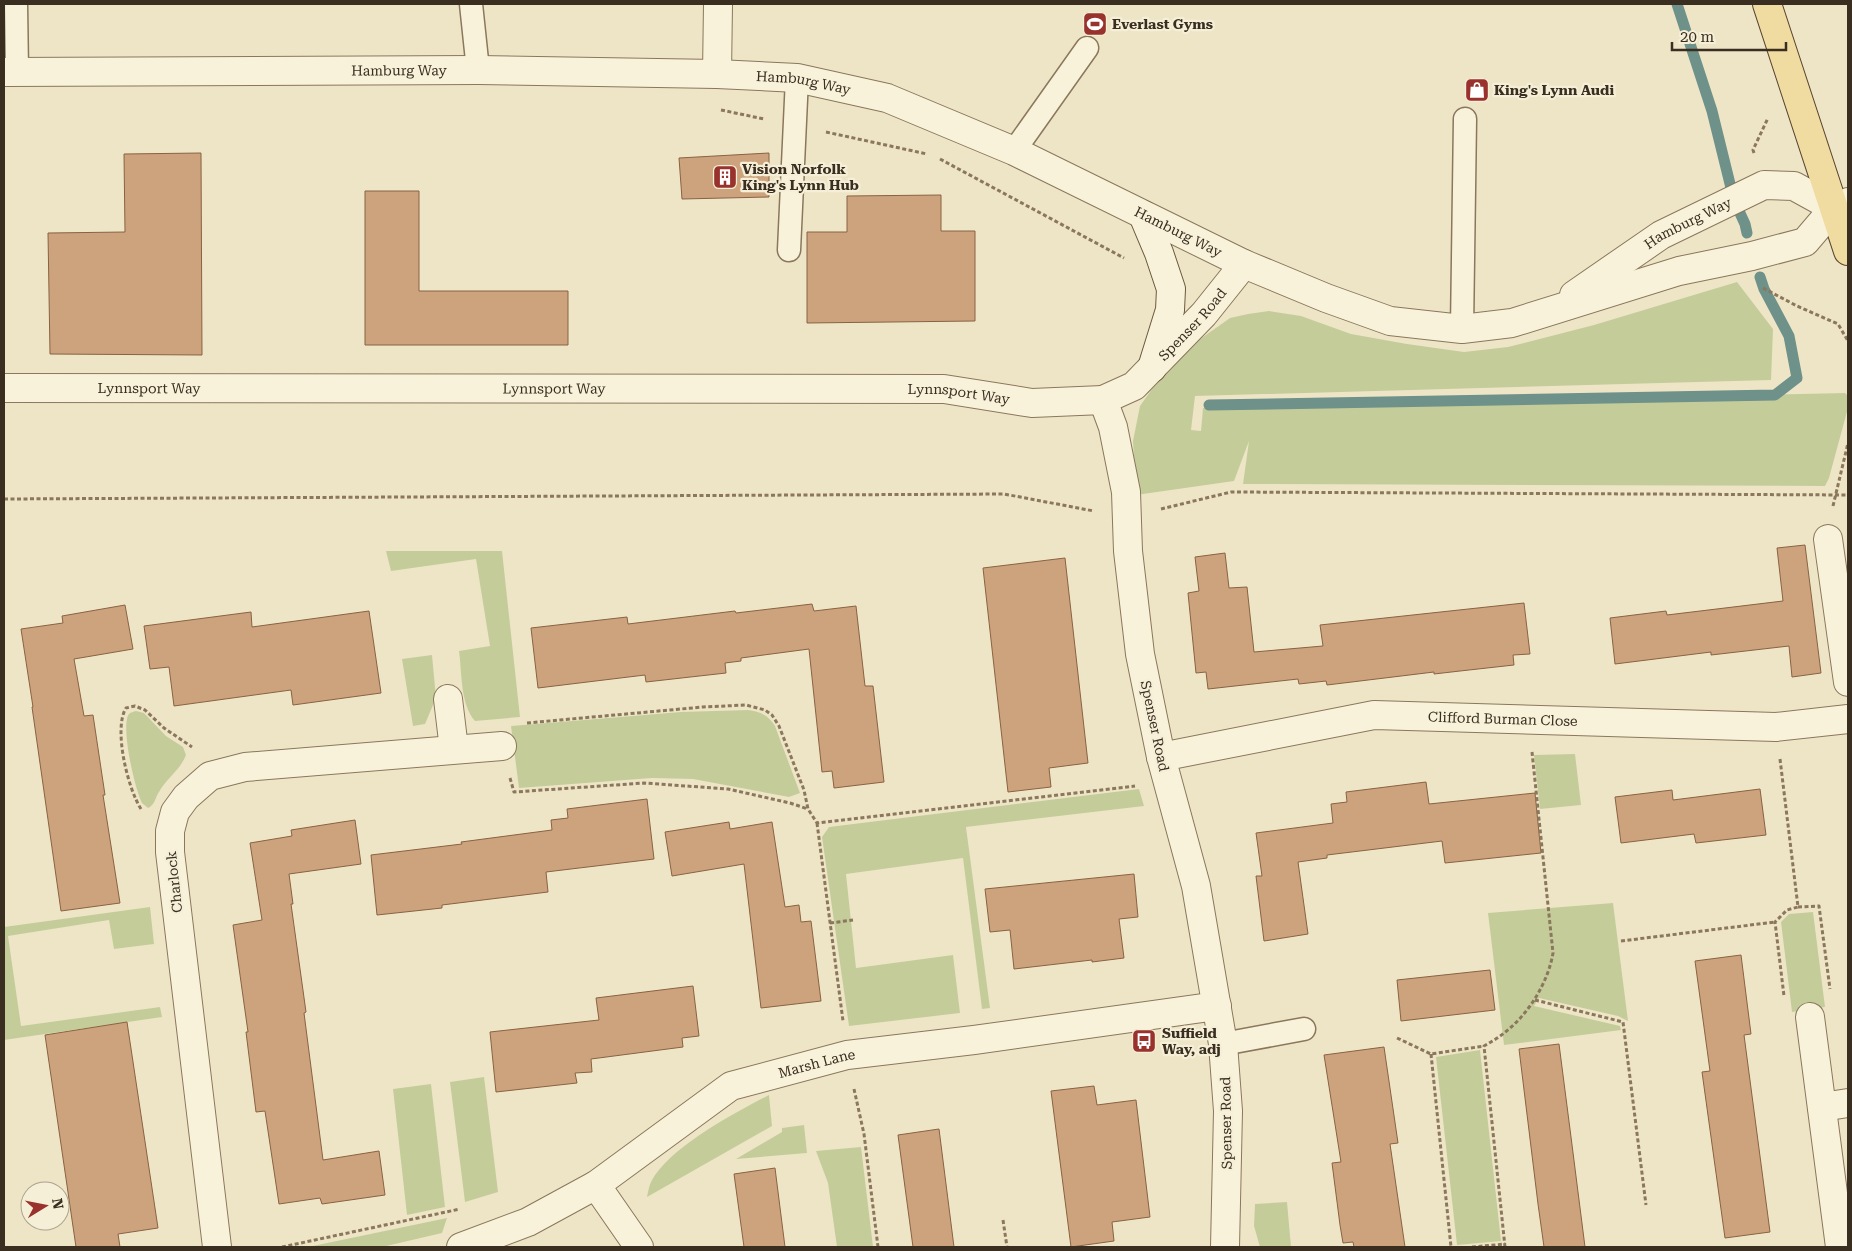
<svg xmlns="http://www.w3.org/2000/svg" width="1852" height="1251" viewBox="0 0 1852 1251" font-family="'Roboto Serif',serif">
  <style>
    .green { fill: #c4cd9a }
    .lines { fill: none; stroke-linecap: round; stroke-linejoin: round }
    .stream { stroke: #6e918a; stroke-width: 11 }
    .building { fill: #cca37d; stroke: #896242 }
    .lane-casing { stroke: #8a775c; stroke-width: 25 }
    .street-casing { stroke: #8a775c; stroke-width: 30 }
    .secondary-casing { stroke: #6c583f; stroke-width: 30 }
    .primary-casing { stroke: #584530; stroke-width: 30 }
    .path { stroke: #8a775c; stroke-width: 3; stroke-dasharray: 4 2.5; stroke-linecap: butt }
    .lane { stroke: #f9f2da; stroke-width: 22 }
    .street { stroke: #f9f2da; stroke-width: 28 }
    .secondary { stroke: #f9f2da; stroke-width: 28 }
    .primary { stroke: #f0dca0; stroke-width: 28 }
    .labels { text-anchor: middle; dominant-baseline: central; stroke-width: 4.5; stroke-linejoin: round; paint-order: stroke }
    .poi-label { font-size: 14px; font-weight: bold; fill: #3a2e20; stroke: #f6efd7; text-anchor: start }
    .street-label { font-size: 14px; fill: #3a2e20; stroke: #f6efd7 }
  </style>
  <rect width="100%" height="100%" fill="#eee5c7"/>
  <path class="green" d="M1737,282L1773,329L1771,380L1195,396L1191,430L1201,431L1203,408L1845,393L1848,396V408L1829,478L1825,486L1243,484L1249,441L1234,481L1136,495L1133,441L1140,406L1152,389L1196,342L1230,318L1248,314L1269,311L1301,316L1351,334L1407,344L1464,352L1508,347L1594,325Z
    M386,551H502L520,717L475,721C460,704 462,672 459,651L490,646L476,559L391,571Z
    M432,655L436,698L425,724L413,726L402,659Z
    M748,710C761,712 768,715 775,726L800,793L789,797L693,779L652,778L519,788L511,726L681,712Z
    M136,711L144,713L166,736L183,747L186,755C181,769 166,779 159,792C155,798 155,805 148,808C146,806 144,805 142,803C135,790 120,725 129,714C131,712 133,712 136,711Z
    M1575,754L1581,805L1540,809L1534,755Z
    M1139,789L1144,806L966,827L990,1008L982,1009L963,858L846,874L856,968L953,955L960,1013L849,1026L822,837L829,827Z
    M1613,903L1628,1021L1618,1016L1539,998L1534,1006L1620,1026L1621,1030L1504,1045L1488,913Z
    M150,907L154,944L114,949L109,920L8,936L21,1026L160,1007L162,1017L4,1040V927Z
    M1813,912L1825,1007L1792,1012L1781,922L1789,914Z
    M1480,1050L1501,1241L1457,1245L1436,1057Z
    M484,1077L498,1192L465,1202L450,1082Z
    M431,1084L445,1207L407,1215L393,1089Z
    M769,1095L772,1126L647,1197C648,1192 649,1186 651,1182C668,1148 736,1112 769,1095Z
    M804,1125L807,1153L736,1159L782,1132V1128Z
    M861,1147L873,1247H837L828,1183L816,1151Z
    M1287,1202L1291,1247H1260L1254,1226L1255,1204Z
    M447,1218L442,1233L382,1247H308Z"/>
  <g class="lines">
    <path class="stream" d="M1677,4L1712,111L1734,200L1745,224L1747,233
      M1209,405L1775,395L1797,378L1789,336L1764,289L1760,277"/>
  </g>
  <path class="building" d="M201,153L202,355L50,354L48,233L125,232L124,154Z
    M769,153V197L682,199L679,158Z
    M365,191H419V291H568V345H365Z
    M941,195V231H975V321L807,323V232H847V196Z
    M1805,545L1821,673L1792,677L1789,646L1711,655V652L1615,664L1610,618L1666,611L1667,615L1783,601L1777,548Z
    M1225,553L1229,588L1247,587L1254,652L1323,646L1320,625L1524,603L1530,654L1513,655L1514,665L1460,671L1434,674V672L1327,685L1326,681L1299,684L1298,679L1208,689L1206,672L1196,673L1188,593L1199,591L1195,557Z
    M1065,558L1088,763L1049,768L1051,787L1008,792L983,568Z
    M812,604L814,611L856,606L865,686H873L884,782L834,788L832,771L822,772L809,649L741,658V661L725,663L726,673L646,682L645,675L538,688L531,628L627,617L628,624L735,611L736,613Z
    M125,605L133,649L74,659L84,716L93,715L105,795H103L120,903L61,911L32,707H33L21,629L63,623L62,616Z
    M369,611L381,693L293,705L291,690L174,706L169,667L150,669L144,626L251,612L252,627Z
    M1426,782L1429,804L1535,793L1541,853L1445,863L1442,841L1327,855V858L1298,862L1308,934L1264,941L1256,876H1262L1256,833L1333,823L1331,804L1347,802L1346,792Z
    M1760,789L1766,835L1696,843L1694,834L1621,843L1615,797L1672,790L1673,800Z
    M647,799L654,859L546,872L548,892L442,905V908L377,915L371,855L462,844L461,842L552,830L551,820L568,818L567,809Z
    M355,820L361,864L289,874L293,904H291L306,1012L304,1013L323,1160L379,1151L385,1195L322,1204L320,1198L279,1204L265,1111L256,1112L246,1032H248L233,925L262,920L250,843L292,836L291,830Z
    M729,822L730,829L772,822L785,907L799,905L801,922L811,921L821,1001L761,1008L744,864L672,876L665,832Z
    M1134,874L1138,917L1119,919L1124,958L1092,962V960L1014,969L1010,930L990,932L985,889Z
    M1741,955L1751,1034L1744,1035L1770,1232L1725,1238L1702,1072L1710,1071L1695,961Z
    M1490,970L1495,1010L1401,1021L1397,980Z
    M693,986L699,1036L682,1038L683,1047L591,1059L592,1072L575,1073L577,1083L496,1092L490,1032L599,1020L596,998Z
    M127,1022L158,1228L118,1234L120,1247H76L45,1035Z
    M1559,1044L1571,1137L1585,1247H1544L1538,1204L1519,1049Z
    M1384,1047L1398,1143L1390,1144L1405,1247H1354L1353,1242L1343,1243L1340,1225L1332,1163L1341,1162L1324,1055Z
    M1094,1086L1097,1105L1136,1100L1150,1217L1112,1222L1114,1241L1071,1247L1051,1091Z
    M939,1129L954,1247H913L898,1135Z
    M775,1168L785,1247H744L734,1174Z"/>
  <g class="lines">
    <defs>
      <path id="lane" d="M16,4L17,72
        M471,4L478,70
        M1014,151L1087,48
        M789,250L797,78
        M1462,329L1465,119
        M1223,1044L1304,1029"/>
      <g id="street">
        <path id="s1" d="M4,72L478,70L717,74L797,78L887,98L1014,151L1244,264L1326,298L1390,321L1462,329L1512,323L1679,271L1752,256L1805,242L1834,208L1848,202"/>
        <path d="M717,74L718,4"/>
        <path id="s2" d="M1574,295L1661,235L1764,185L1794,186L1834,208"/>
        <path id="s3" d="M4,388L944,389L1032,403L1103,400"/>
        <path d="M1828,539L1848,682"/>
        <path d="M448,699L454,749"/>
        <path id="s4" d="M1161,757L1374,715L1776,727L1848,719"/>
        <path d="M1810,1017L1840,1247"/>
        <path d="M1822,1107L1848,1103"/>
        <path d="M596,1185L639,1247"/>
        <path d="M217,1247L170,852V831L175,812L186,797L210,776L245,767L502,746"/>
        <path id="s5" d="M461,1247L528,1222L596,1185L731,1086L847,1055L974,1040L1217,1006"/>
        <path id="s6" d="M1225,1247L1228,1111L1223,1044L1196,886L1161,757L1140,654L1128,551L1126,492L1113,427L1103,400L1134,386L1204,314L1244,264"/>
      </g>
      <path id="secondary" d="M1143,215L1159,253L1171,289L1170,310L1152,368"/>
      <path id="primary" d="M1767,4L1848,251"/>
    </defs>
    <use href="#lane" class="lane-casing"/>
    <use href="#street" class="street-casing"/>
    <use href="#secondary" class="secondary-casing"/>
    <use href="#primary" class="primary-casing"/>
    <path class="path" d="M721,110L764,119
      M826,132L927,154
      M1754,153L1753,150L1768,118
      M940,159L1124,258
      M1763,288L1797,306L1838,324L1848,341
      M4,499L1004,494L1094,511
      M1833,506L1848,443
      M1161,509L1231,492L1848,495
      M527,723L703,707L746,705L765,710L772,715L779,726L804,790L808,809L817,823L1135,786
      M1780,759L1798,907L1787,910L1775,922L1784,996
      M510,778L514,792L644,783L728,789L790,803L808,809
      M141,809C128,789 113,729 126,708L135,706L145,710L164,728L192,747
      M817,823L843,1021
      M1798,907L1819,906L1830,989
      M830,923L853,920
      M1621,941L1775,922
      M1535,1000L1623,1022L1646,1205
      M1397,1038L1431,1054L1484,1046
      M1431,1054L1451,1247
      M854,1089L864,1134L878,1247
      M1003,1220L1007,1247
      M282,1247L460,1209
      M1472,1247L1505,1244
      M1505,1247L1484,1046C1491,1042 1498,1038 1504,1033C1528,1015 1548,983 1553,953L1532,752"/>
    <use href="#lane" class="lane"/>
    <use href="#street" class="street"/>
    <use href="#secondary" class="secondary"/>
    <use href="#primary" class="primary"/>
  </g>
  <defs>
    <symbol id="stadium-square" viewBox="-11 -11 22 22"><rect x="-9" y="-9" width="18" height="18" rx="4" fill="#99322c" stroke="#f6efd7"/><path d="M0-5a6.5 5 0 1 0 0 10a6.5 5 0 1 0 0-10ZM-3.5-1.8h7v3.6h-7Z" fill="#fff"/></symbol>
    <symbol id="shop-square" viewBox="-11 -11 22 22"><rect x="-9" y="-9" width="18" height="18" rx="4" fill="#99322c" stroke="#f6efd7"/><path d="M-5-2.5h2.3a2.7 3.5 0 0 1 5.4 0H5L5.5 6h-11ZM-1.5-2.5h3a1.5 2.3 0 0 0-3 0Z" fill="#fff"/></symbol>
    <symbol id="building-square" viewBox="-11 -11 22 22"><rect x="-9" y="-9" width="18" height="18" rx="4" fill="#99322c" stroke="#f6efd7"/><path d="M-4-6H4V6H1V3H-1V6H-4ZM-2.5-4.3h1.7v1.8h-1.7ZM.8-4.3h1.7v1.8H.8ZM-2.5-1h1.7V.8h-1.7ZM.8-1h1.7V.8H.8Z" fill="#fff"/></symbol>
    <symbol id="bus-square" viewBox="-11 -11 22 22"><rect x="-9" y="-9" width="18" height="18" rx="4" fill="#99322c" stroke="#f6efd7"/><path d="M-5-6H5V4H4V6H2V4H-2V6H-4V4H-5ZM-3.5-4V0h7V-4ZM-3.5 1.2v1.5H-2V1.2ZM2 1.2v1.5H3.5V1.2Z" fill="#fff"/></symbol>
  </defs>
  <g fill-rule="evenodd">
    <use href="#stadium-square" x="1081" y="10" width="28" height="28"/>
    <use href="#shop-square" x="1463" y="76" width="28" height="28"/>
    <use href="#building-square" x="711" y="163" width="28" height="28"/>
    <use href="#bus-square" x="1130" y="1027" width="28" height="28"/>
  </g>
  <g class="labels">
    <g class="poi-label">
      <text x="1112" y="24">Everlast Gyms</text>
      <text x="1494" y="90">King's Lynn Audi</text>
      <text x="742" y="169">Vision Norfolk<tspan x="742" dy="16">King's Lynn Hub</tspan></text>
      <text x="1162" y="1033">Suffield<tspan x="1162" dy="16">Way, adj</tspan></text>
    </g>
    <g class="street-label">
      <text stroke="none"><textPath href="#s1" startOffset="395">Hamburg Way</textPath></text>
      <text stroke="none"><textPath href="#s1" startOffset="800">Hamburg Way</textPath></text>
      <text stroke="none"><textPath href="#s2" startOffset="135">Hamburg Way</textPath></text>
      <text stroke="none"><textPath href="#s1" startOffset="1206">Hamburg Way</textPath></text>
      <text stroke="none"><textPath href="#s6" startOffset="979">Spenser Road</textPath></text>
      <text stroke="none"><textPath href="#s3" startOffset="145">Lynnsport Way</textPath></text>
      <text stroke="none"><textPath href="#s3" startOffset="550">Lynnsport Way</textPath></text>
      <text stroke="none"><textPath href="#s3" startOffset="955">Lynnsport Way</textPath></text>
      <text stroke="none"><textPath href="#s4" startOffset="346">Clifford Burman Close</textPath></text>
      <text transform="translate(1155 726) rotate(78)">Spenser Road</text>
      <text transform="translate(174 882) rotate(-96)">Charlock</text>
      <text stroke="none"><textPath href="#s5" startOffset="405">Marsh Lane</textPath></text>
      <text transform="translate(1226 1123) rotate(-91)">Spenser Road</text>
    </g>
  </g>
  <rect width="1852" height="1251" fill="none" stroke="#3a2e20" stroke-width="10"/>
  <g transform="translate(45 1206) rotate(80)"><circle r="24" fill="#f6efd7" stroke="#aba28e"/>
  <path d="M0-4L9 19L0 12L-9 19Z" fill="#99322c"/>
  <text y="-8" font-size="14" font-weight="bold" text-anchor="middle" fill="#3a2e20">N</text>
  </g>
  <path d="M1672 42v8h114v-8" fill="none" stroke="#3a2e20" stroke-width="2.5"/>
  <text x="1680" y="42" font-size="15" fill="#3a2e20" stroke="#f6efd7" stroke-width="4" paint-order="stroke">20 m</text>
</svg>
